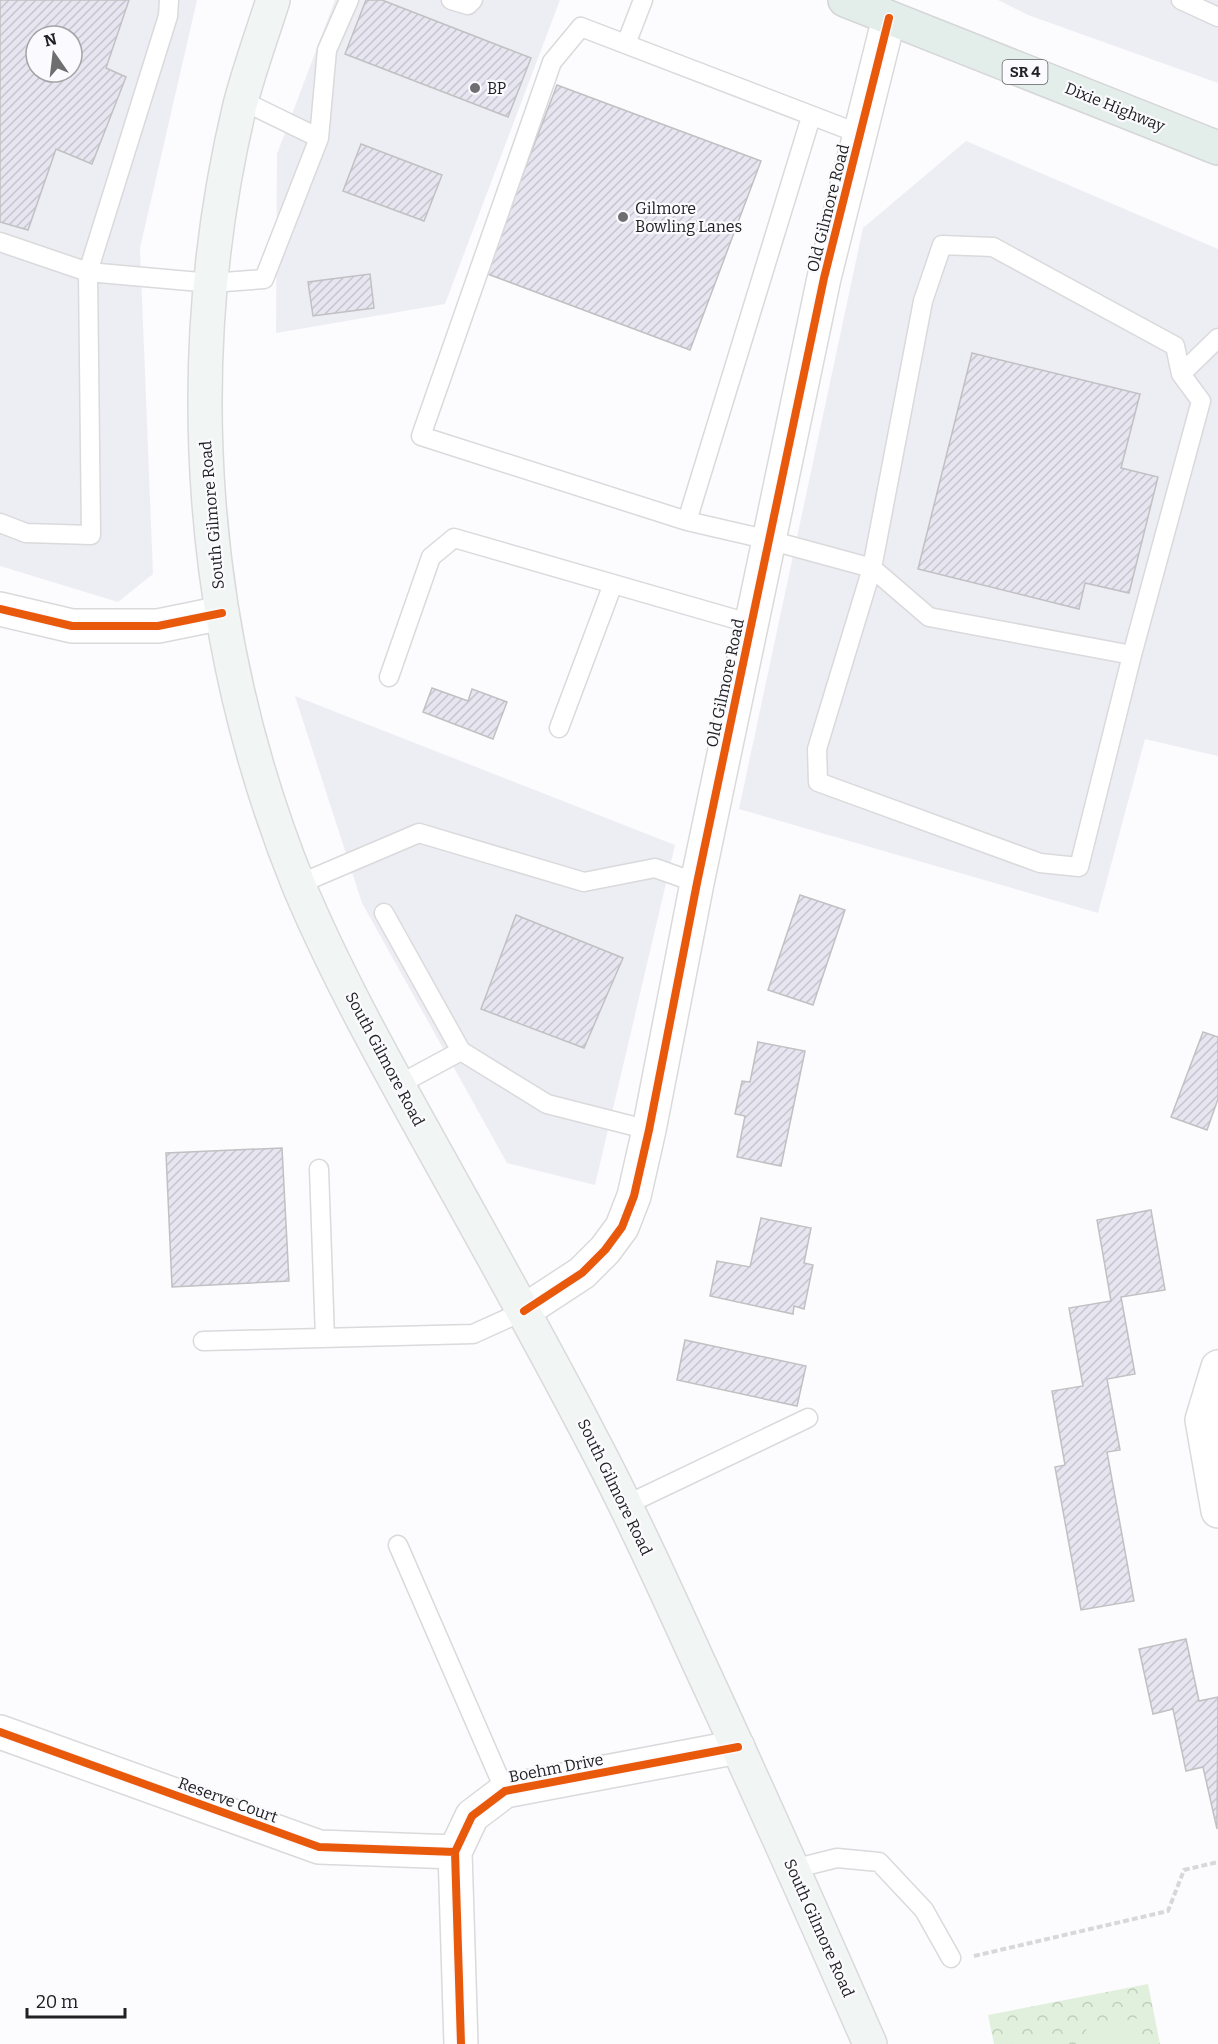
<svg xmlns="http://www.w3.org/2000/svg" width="1218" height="2044" viewBox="0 0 1218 2044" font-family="Bitter,serif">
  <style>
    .built { fill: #ededf4; fill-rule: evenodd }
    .park { fill: url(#park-crowns) }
    .garden { fill: #e0f0dc }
    .building { fill: url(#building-hatch); stroke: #c1c0c2; stroke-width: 1.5; fill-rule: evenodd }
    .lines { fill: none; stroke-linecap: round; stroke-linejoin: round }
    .service-casing { stroke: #dad9db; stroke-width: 21 }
    .minor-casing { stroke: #dad9db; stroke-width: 36 }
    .secondary-casing { stroke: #dad9db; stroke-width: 36 }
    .primary-casing { stroke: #d6d6d7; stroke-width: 36 }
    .path { stroke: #d8d8d9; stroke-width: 4; stroke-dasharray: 6 3; stroke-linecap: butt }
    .service { stroke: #fff; stroke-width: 18 }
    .minor { stroke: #fff; stroke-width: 33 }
    .secondary { stroke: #f1f6f4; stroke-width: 33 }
    .primary { stroke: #e3ede9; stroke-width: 33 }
    .cycleway-casing { stroke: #fbfbff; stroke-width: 11 }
    .cycleway { stroke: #e8590c; stroke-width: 8 }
    .poi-dot { fill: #6e6e70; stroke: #fbfbff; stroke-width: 2 }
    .labels { text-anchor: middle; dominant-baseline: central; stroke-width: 4.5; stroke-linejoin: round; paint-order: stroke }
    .shield { fill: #fbfbff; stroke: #626265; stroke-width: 1.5 }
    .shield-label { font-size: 15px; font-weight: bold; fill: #212123 }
    .poi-label { font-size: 16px; fill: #212123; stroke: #fbfbff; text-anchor: start }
    .street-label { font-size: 16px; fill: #212123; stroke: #fbfbff }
  </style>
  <defs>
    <pattern id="park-crowns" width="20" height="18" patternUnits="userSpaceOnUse" patternTransform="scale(1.5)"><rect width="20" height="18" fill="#e0f0dc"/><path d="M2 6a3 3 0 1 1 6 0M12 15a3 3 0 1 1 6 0" fill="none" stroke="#c0cebc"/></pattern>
    <pattern id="building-hatch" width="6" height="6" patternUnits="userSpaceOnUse" patternTransform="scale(1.5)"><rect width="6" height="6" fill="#e7e5f0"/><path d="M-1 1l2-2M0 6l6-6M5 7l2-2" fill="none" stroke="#c6c4ce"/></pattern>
  </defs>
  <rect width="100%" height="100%" fill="#fcfcfe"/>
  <path class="built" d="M0,0H197L140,248L153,574L118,602L0,566ZM36,36H72V72H36Z
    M335,0H560L445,304L276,333L277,154Z
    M998,0H1218V83L1028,15Z
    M966,141L1218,249V756L1145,739L1098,913L739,809L863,228Z
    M295,696L675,845L595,1185L507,1163L362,903Z"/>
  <path class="park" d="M1148,1984L1160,2044H994L988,2015Z"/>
  <path class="garden" d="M1139,2018L1144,2044H1089L1086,2028Z
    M1061,2032L1063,2044H1008V2043Z"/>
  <path class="building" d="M0,0H129L106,68L126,77L92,164L56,149L28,230L0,222ZM36,36H72V72H36Z
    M366,0H382L531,58L508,117L345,54Z
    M557,85L761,161L690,350L485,273Z
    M361,144L442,175L424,221L343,191Z
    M370,274L374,308L313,316L308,282Z
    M972,353L1140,394L1121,468L1158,477L1129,593L1085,583L1079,609L918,569Z
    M432,688L468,701L472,689L507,702L493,739L423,712Z
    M800,895L845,910L813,1005L768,990Z
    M516,915L623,958L584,1048L481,1009Z
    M1203,1032L1218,1037V1099L1207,1130L1171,1117Z
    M758,1042L805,1051L781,1166L737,1157L745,1116L735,1114L742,1081L750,1082Z
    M282,1148L289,1281L172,1287L166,1153Z
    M1151,1210L1165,1290L1121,1297L1135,1374L1107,1379L1120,1450L1107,1452L1134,1601L1081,1610L1055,1467L1065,1465L1052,1391L1083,1386L1069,1308L1111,1301L1097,1220Z
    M761,1218L811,1228L804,1263L813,1265L804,1309L794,1306L793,1314L710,1296L717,1261L750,1267Z
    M685,1340L806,1366L797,1406L677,1380Z
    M1186,1639L1199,1701L1218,1697L1217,1829L1203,1767L1186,1771L1173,1709L1153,1714L1139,1649Z"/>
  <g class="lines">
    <defs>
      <path id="service" d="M451,0L468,5L473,0
        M1181,0L1218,17
        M626,44L643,0
        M241,100L319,138
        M811,117L687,521L421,436L552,62L581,27L860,134
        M0,242L88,272L211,283L264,279L319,138L327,50L349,0
        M1181,374L1218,338
        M687,521L769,540L872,568L923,301L942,245L993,247L1175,346L1181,374L1201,401L1132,655L1079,867L1040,863L818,782L817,749L872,568L929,617L1132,655
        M0,523L26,533L91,535L88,272L168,16L169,0
        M389,677L431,557L454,538L752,624
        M559,728L613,584
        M299,884L419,833L584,882L655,868L697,883
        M384,913L461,1051L547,1104L649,1130
        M398,1085L461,1051
        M319,1169L325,1338
        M203,1341L473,1334L524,1311
        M626,1505L808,1418
        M398,1545L505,1791
        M793,1869L837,1858L879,1862L924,1910L951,1958"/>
      <path id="minor" d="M0,609L72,626H158L222,613
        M524,1311L582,1273L605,1250L622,1227L634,1196L649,1130L697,883L824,278L889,18
        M1218,1367L1202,1420L1218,1511
        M0,1732L319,1847L455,1852
        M461,2044L455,1852L472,1816L505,1791L738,1747"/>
      <path id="secondary" d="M273,0C262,35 249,70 240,105C178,364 199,640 299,886C336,974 383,1058 429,1141C483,1238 537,1334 588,1432C628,1507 663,1584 698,1661C757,1788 814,1916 870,2044"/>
      <path id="primary" d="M845,0L1218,148"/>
    </defs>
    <use href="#service" class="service-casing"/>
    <use href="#minor" class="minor-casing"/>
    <use href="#secondary" class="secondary-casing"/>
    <use href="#primary" class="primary-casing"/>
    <path class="path" d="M974,1956L1168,1911L1184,1870L1218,1862"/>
    <use href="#service" class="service"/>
    <use href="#minor" class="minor"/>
    <use href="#secondary" class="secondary"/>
    <use href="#primary" class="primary"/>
    <defs>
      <path id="cycleway" d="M0,609L72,626H158L222,613
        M524,1311L582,1273L605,1250L622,1227L634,1196L649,1130L697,883L824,278L889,18
        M0,1732L319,1847L455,1852
        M461,2044L455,1852L472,1816L505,1791L738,1747"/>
    </defs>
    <use href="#cycleway" class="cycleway-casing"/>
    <use href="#cycleway" class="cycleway"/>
  </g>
  <g class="poi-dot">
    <circle cx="475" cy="88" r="6"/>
    <circle cx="623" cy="217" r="6"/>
  </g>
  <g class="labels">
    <rect class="shield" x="1002.5" y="60" width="45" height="24" rx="4.5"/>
    <g class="shield-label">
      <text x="1025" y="72">SR 4</text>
    </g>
    <g class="poi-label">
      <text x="487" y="88">BP</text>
      <text x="635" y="208">Gilmore<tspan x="635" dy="18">Bowling Lanes</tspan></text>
    </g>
    <g class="street-label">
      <text transform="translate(1115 107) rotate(22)">Dixie Highway</text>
      <text transform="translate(828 208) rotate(-76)">Old Gilmore Road</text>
      <text transform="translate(212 515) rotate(-95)">South Gilmore Road</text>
      <text transform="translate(725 683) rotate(-78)">Old Gilmore Road</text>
      <text transform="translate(385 1059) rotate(62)">South Gilmore Road</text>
      <text transform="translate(615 1487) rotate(64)">South Gilmore Road</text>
      <text transform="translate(556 1768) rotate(-11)">Boehm Drive</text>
      <text transform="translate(228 1800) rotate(20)">Reserve Court</text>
      <text transform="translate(819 1928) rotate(66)">South Gilmore Road</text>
    </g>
  </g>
  <g transform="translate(54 54) rotate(346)"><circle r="28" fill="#fbfbff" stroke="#a4a4a7" stroke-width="1.5"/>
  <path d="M0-4.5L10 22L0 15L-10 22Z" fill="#6e6e70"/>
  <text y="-9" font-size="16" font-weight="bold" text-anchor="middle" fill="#212123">N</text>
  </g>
  <path d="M27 2008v9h98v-9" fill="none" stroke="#212123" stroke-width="3"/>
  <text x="36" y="2008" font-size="18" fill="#212123" stroke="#fbfbff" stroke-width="4.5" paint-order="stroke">20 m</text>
</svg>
